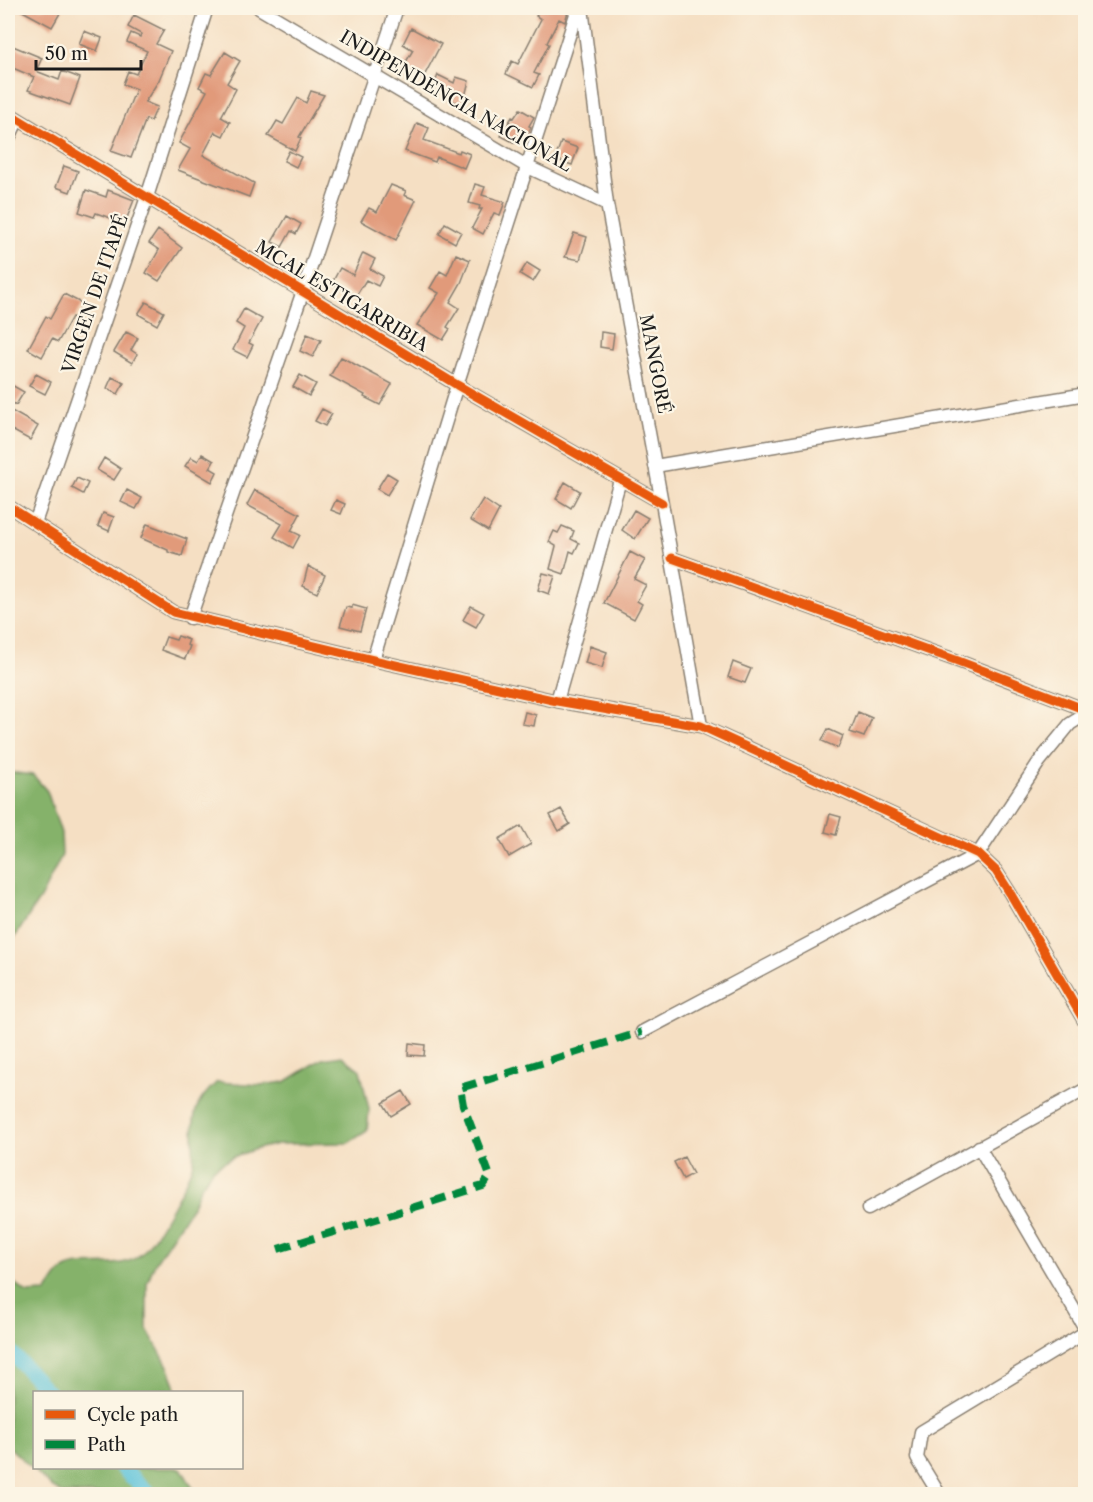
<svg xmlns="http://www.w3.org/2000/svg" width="1093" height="1502" viewBox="0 0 1093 1502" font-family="'Libre Caslon Text',serif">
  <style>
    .forest { fill: #85b26a; stroke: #506743; stroke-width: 1.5 }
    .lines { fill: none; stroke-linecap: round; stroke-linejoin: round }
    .canal { stroke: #5cc3da; stroke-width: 15 }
    .building { fill: #e19a7a }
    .street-casing { stroke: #887e70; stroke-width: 15 }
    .street { stroke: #fff; stroke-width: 12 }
    .quiet { stroke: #00873e; stroke-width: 8; stroke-dasharray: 15 8; stroke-linecap: butt }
    .cycleway-casing { stroke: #fcf5e5; stroke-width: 13 }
    .cycleway { stroke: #e8590c; stroke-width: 9 }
    .labels { text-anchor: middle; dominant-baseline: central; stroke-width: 4.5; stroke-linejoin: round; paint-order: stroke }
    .street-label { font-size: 18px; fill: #1c1c1c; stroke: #fcf5e5 }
  </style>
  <rect width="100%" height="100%" fill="#fcf5e5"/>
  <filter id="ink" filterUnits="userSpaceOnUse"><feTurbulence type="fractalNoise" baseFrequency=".0167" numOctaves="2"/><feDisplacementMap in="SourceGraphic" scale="12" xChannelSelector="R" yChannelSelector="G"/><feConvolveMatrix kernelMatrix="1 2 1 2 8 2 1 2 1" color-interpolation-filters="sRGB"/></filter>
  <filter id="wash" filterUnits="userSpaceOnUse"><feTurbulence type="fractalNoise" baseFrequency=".008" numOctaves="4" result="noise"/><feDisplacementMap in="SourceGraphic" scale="24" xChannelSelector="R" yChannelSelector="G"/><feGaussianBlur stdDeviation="1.35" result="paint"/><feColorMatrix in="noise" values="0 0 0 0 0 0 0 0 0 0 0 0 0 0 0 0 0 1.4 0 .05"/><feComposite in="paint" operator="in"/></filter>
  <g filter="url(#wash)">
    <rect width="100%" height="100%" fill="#f5dfc3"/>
    <path class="forest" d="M8,772L33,775L47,791L61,833L62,855L41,897L8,948Z
      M342,1056L360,1070L369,1109L367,1131L348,1143L278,1144L256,1149L233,1157L214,1168L201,1186L193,1205L155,1263L147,1283V1329L168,1366L175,1384V1392H34V1468H181L192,1487L200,1494H63L53,1488L8,1446V1278L27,1293L46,1292C51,1286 55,1278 60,1273C78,1255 120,1275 142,1253C154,1241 191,1177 193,1161C194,1156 193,1149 193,1143C193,1113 194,1103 217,1082L261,1085L285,1082L322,1059Z"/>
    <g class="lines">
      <path class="canal" d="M8,1349L48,1392
        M122,1468L150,1494"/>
    </g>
    <g id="blocks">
      <path class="building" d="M17,8H63L52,27Z
        M533,8H569L565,22L559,19L547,43L549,44L534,73L539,75L533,87L506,74L512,61L518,64L541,19L536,16L539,10Z
        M134,15L164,30L156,44L171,51L159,80L145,102L157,107L151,121L146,119L131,158L111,151L136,89L123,84L128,71L136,74L147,51L127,42L131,33L140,37L141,34L128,27Z
        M411,28L441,44L423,78L403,67L413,50L403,44Z
        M84,31L102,38L97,51L79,44Z
        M8,44L42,58L36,71L59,80L62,71L80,78L70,105L28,90L34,77L8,66Z
        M225,52L240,61L227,83L236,89L221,117L230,122L223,136L215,132L203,155L254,183L249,197L178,170L190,149L179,143L207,91L199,87L206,73L211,75Z
        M438,75L454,83L456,77L469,81L463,104L449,100L451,93L434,85Z
        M311,91L324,95L299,137L301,138L295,151L268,136L277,121L283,124L298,98L306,103Z
        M520,109L534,117L529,126L531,127L526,138L520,134L515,143L501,136L512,117L514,118Z
        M417,123L429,128L424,140L459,153L460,150L470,154L464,168L437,157L435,162L405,151Z
        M561,142L578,148L572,165L555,159Z
        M289,151L301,157L296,167L284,161Z
        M64,166L78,171L70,192L56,187Z
        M475,184L485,187L482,195L505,202L500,215L494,213L483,234L472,228L482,209H479L480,206L469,203Z
        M391,185L406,191L404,195L416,200L396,240L361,221L369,208L377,212Z
        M86,190L106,197L108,190L134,200L125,223L96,213L94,217L79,212Z
        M287,216L301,224L296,234L291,231L282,247L272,242Z
        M445,223L461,232L455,243L439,234Z
        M158,230L182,248L159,281L146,273L159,250L149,243Z
        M574,233L587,237L580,260L565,257Z
        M363,253L375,259L370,269L383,276L378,286L366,280L356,296L332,283L340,268L353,275Z
        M456,254L470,260L461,283L450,302L459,308L447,327L450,329L443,340L417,325L439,293L430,288L440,271L447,275Z
        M527,263L540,271L533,282L520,274Z
        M64,294L83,304L75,318L72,317L58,342L52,339L42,357L28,349L46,316L50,319Z
        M146,302L164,312L157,325L138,314Z
        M244,309L262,319L249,343L253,345L247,357L233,350L244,328L236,323Z
        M126,332L138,338L131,350L137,354L132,363L114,352Z
        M601,332L614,334L612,349L600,347Z
        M307,334L321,340L313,357L300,351Z
        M341,357L392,384L380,405L364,397L365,395L330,376Z
        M36,374L51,382L45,394L29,386Z
        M300,375L316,384L309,396L293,387Z
        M112,377L124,383L118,394L107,388Z
        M8,383L24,392L16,405L8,400Z
        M8,409L38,426L30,440L8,428Z
        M322,409L332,414L325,426L315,421Z
        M202,454L214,461L210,468L217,472L212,482L185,466L191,457L198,461Z
        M104,458L121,469L114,480L97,470Z
        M387,473L397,479L387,495L377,489Z
        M77,478L88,483L83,494L72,488Z
        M565,482L580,491L571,508L556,499Z
        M127,490L142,498L136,509L121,502Z
        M255,490L300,514L291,531L300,535L293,548L274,537L282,524L247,505Z
        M483,499L499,510L488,531L470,520Z
        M336,500L345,504L341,514L331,510Z
        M634,510L648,518L635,539L622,530Z
        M103,513L114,517L109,531L98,526Z
        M147,524L187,539L182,556L168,552V550L141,538Z
        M562,526L574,531L571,539L579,543L574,553L570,551L564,574L550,569L556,546L549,542L554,531L558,533Z
        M630,552L645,560L634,579L646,585L637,601L642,604L634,619L604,603Z
        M308,566L325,575L317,593L303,586Z
        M543,573L555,576L549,594L538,590Z
        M352,605L366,609L360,631L340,626L346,607L352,608Z
        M471,606L484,613L476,627L463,620Z
        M178,636L189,640L187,645L190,646L185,659L161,650L166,637L176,640Z
        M590,646L607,652L602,668L585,663Z
        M733,662L751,669L745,683L728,677Z
        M525,712L536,715L534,726L522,724Z
        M858,712L872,718L864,737L850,732Z
        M828,729L843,736L838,748L822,741Z
        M561,809L570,824L559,831L550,815Z
        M830,814L841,817L836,835L825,832Z
        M521,826L531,844L509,857L499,839Z
        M409,1043L425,1045L424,1056L408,1055Z
        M403,1091L411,1104L391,1116L383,1103Z
        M684,1157L693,1174L683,1179L674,1162Z"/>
    </g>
  </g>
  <g filter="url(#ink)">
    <use href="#blocks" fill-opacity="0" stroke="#887e70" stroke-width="1.5"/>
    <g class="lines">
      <defs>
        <path id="street" d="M259,8L528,167L607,204
          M582,8L607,204L662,503L701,726
          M8,113L457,385L662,503
          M8,140L18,119
          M655,466L1086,394
          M8,506L173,612L373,660L557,701L701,726L978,854L996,871L1010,893L1086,1024
          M35,523L147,197L207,8
          M672,558L958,661L1086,710
          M190,618L303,291L397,8
          M373,660L457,385L578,8
          M557,701L620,480
          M642,1032L978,854L1039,762L1070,724L1086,714
          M979,1147L1086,1330
          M868,1209L1086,1089
          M939,1494L917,1458L921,1432L1086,1332"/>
      </defs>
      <use href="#street" class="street-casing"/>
      <use href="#street" class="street"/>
      <path class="quiet" d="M278,1249L483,1186L490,1176L463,1105L460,1088L642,1032"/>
      <defs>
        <path id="cycleway" d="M8,113L457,385L662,503
          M8,506L173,612L373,660L557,701L701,726L978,854L996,871L1010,893L1086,1024
          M672,558L958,661L1086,710"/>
      </defs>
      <use href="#cycleway" class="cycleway-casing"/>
      <use href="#cycleway" class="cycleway"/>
    </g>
  </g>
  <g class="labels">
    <g class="street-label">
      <text transform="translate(456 101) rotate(30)">INDIPENDENCIA NACIONAL</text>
      <text transform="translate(95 294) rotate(-71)">VIRGEN DE ITAPÉ</text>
      <text transform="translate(342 296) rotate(31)">MCAL ESTIGARRIBIA</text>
      <text transform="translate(655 364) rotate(79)">MANGORÉ</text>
    </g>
  </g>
  <rect width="1093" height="1502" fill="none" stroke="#fcf5e5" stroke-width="30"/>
  <rect x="33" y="1391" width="210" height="78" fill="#fcf5e5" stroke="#a29e95" stroke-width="1.5"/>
  <rect x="45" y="1410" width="30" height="9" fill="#e8590c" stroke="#a29e95" stroke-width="1.5"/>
  <text x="87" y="1421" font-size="18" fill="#1c1c1c">Cycle path</text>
  <rect x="45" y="1440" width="30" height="9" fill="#00873e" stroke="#a29e95" stroke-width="1.5"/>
  <text x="87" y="1451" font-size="18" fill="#1c1c1c">Path</text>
  <path d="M36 60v9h105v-9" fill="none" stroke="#1c1c1c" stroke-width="3"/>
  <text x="45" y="60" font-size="18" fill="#1c1c1c" stroke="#fcf5e5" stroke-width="4.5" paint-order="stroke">50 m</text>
</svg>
